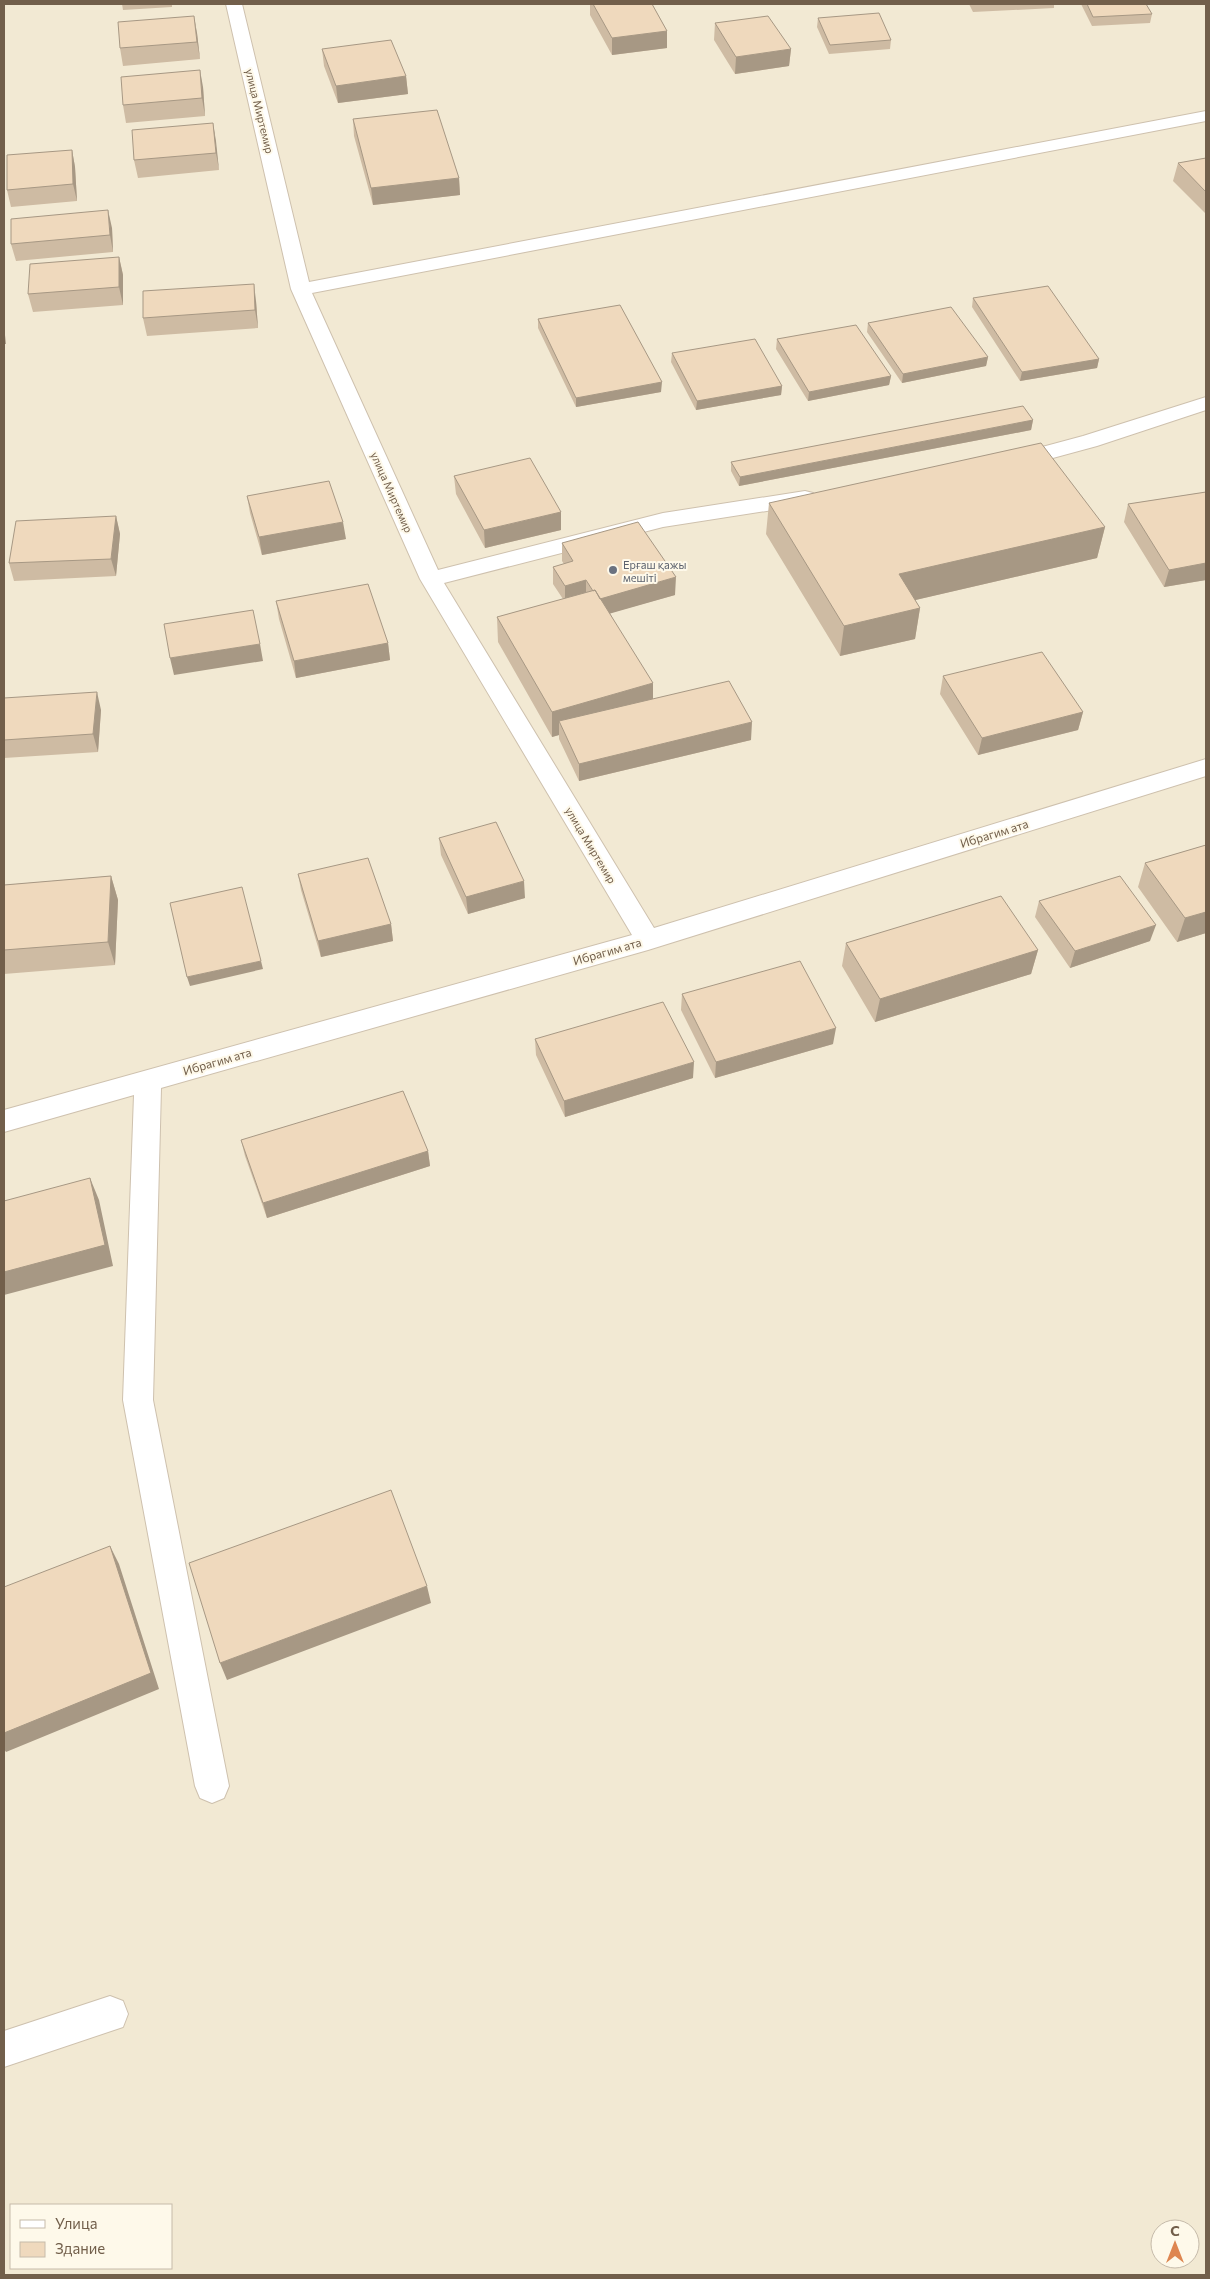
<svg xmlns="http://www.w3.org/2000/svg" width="1210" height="2279" viewBox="0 0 1210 2279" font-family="Commissioner,sans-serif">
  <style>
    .residential { fill: #f2e9d3; fill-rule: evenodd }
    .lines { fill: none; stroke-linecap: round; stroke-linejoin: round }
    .minor-casing { stroke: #cec1ae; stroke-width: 2 }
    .minor { fill: #fff; fill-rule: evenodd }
    .wall { fill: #cebba3 }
    .shaded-wall { fill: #a79884 }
    .building { fill: #efd9bd; stroke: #a79884 }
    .worship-dot { fill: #6b7280; stroke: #fef9ea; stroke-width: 2 }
    .labels { text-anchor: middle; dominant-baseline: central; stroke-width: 4; stroke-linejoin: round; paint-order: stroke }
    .far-street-label { font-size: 11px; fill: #725f4b; stroke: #fef9ea }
    .far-worship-label { font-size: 11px; fill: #5b616d; stroke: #fef9ea; text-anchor: start }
    .street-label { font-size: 12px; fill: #725f4b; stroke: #fef9ea }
  </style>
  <rect width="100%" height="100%" fill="#fbf6e4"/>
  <path class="residential" d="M4,4H1206V2275H4ZM11,2205H171V2268H11ZM1160,2229H1190V2259H1160Z"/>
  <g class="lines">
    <defs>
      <path id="minor" d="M226,4H242L309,282L1206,111V121L312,293L438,570L663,513L805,491L813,493L816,498L813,503L805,505L663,527L444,583L654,928L1206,759V776L648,950L161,1088L153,1400L229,1786L224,1798L212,1803L200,1798L195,1786L123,1400L134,1095L4,1132V1110L632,935L420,579L291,289Z
        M1206,397V410L1097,446L1012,469L1005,467L1002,462L1005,457L1083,436Z
        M110,1996L123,2001L128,2014L123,2027L4,2067V2031Z"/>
    </defs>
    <use href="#minor" class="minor-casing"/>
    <use href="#minor" class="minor"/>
  </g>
  <path class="wall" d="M122,4H172V7L123,10Z
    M590,4H652L667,31V48L612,55L590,15Z
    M969,4H1054V8L973,12Z
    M1081,4H1146L1152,14L1150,23L1092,26Z
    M818,18L891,40L890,49L829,54L817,27Z
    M715,23L791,49L789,66L735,74L714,40Z
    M197,33L200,59L123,66L120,48Z
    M322,49L406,76L408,94L338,103L324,66Z
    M203,87L205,116L126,123L123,105Z
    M353,119L459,178L460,195L373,205L354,136Z
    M213,123L219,170L138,178L134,160Z
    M72,150L75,167L77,201L11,207L7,190Z
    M1206,158V214L1173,181L1178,163Z
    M112,228L113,252L16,261L11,244Z
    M119,257L123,275V305L33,312L28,294Z
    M973,298L1099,359L1097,368L1020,381L972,307Z
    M256,301L258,328L147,336L143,318Z
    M538,319L661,392L576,407L538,328Z
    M868,323L988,357L986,366L902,383L867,332Z
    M777,339L891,376L889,385L808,401L776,349Z
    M672,353L782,386L781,395L696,410L671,362Z
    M1033,420L1031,430L739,486L731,471V462Z
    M454,476L561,512V530L485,548L456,494Z
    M1206,492V580L1164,587L1124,522L1128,504Z
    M247,496L346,539L262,555L250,513Z
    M769,503L1105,527L1097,558L915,600L920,608L915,639L840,656L766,534Z
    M116,516L120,534L116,576L14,581L9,563Z
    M562,543L675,595L610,613L653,699L751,740L579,781L559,739V735L552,737L498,642L497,617L563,599L553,584V567L564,564L562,561Z
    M276,601L388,643L390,660L296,678L279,619Z
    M943,676L1083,712L1078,730L978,755L940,694Z
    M4,698L101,710L98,752L4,758Z
    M439,838L525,898L468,914L441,855Z
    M1206,845V933L1177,942L1138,887L1145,863Z
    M298,874L391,924L393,941L321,957L301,890Z
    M111,876L118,900L115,965L4,974V885Z
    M1039,901L1150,941L1070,968L1035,917Z
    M846,943L1038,950L1031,974L875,1022L842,966Z
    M682,994L833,1044L715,1078L681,1010Z
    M535,1039L693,1078L565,1117L536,1055Z
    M241,1140L428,1151L430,1166L267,1218L245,1156Z"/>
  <path class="shaded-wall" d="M194,16L197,33L200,59L197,42Z
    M667,31V48L612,55V38Z
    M791,49L789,66L735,74L736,57Z
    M200,70L203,87L205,116L202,98Z
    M406,76L408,94L338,103L336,86Z
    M213,123L216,141L219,170L216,153Z
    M72,150L75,167L77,201L73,184Z
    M459,178L460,195L373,205L371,188Z
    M108,210L112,228L113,252L110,235Z
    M119,257L123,275V305L119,287Z
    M254,284L256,301L258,328L255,310Z
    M4,326L6,344H4Z
    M988,357L986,366L902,383L903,374Z
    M1099,359L1097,368L1020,381L1022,372Z
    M891,376L889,385L808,401L809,392Z
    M662,382L661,392L576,407V398Z
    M782,386L781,395L696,410L697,401Z
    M1033,420L1031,430L739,486L740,477Z
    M561,512V530L485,548L484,530Z
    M116,516L120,534L116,576L111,559Z
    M343,522L346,539L262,555L259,537Z
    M1105,527L1097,558L894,605L899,574Z
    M1206,563V580L1164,587L1169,570Z
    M676,577L675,595L598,617V599Z
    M586,580V597L565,604V586Z
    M920,608L915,639L840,656L844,626Z
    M388,643L390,660L296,678L294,661Z
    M260,644L263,661L174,675L170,658Z
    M653,683V708L559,721V735L552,737V712Z
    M97,692L101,710L98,752L93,734Z
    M1083,712L1078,730L978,755L982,738Z
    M752,722L751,740L579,781V764Z
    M111,876L118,900L115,965L108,942Z
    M524,881L525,898L468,914L466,897Z
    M1206,912V933L1177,942L1185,918Z
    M391,924L393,941L321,957L318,941Z
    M1156,925L1150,941L1070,968L1075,951Z
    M1038,950L1031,974L875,1022L880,999Z
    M261,961L263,969L190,986L187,977Z
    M836,1028L833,1044L715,1078L716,1062Z
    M694,1062L693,1078L565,1117L564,1101Z
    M428,1151L430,1166L267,1218L263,1203Z
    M90,1178L99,1200L113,1266L4,1295V1272Z
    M110,1546L119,1564L159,1689L6,1752L4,1749V1733Z
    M427,1586L431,1603L227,1680L220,1663Z"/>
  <path class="building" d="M593,4H652L667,31L612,38Z
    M1087,4H1146L1152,14L1093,17Z
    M879,13L891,40L830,45L818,18Z
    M194,16L197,42L120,48L118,22Z
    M768,16L791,49L736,57L715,23Z
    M391,40L406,76L336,86L322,49Z
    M200,70L202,98L123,105L121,77Z
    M437,110L459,178L371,188L353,119Z
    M213,123L216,153L134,160L132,130Z
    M72,150L73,184L7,190V155Z
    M1206,158V192L1178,163Z
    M108,210L110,235L11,244V219Z
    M119,257V287L28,294L30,264Z
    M254,284L255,310L143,318V291Z
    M1048,286L1099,359L1022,372L973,298Z
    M620,305L662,382L576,398L538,319Z
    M951,307L988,357L903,374L868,323Z
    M856,325L891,376L809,392L777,339Z
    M755,339L782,386L697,401L672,353Z
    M1023,406L1033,420L740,477L731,462Z
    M1041,443L1105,527L899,574L920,608L844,626L769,503Z
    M530,458L561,512L484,530L454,476Z
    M329,481L343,522L259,537L247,496Z
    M1206,492V563L1169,570L1128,504Z
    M116,516L111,559L9,563L16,521Z
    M638,522L676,577L600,599L595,590L593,591L586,580L565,586L553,567L573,561L562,543Z
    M368,584L388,643L294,661L276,601Z
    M595,590L653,683L552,712L497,617Z
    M253,610L260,644L170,658L164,624Z
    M1042,652L1083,712L982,738L943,676Z
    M729,681L752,722L579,764L559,721Z
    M97,692L93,734L4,740V698Z
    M496,822L524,881L466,897L439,838Z
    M1206,845V912L1185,918L1145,863Z
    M368,858L391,924L318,941L298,874Z
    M111,876L108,942L4,950V885Z
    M1120,876L1156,925L1075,951L1039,901Z
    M242,887L261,961L187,977L170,903Z
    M1001,896L1038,950L880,999L846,943Z
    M800,961L836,1028L716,1062L682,994Z
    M663,1002L694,1062L564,1101L535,1039Z
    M403,1091L428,1151L263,1203L241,1140Z
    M90,1178L105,1245L4,1272V1201Z
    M391,1490L427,1586L220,1663L189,1563Z
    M110,1546L151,1673L4,1733V1587Z"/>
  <circle class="worship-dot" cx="613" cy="570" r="5"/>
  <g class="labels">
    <g class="far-street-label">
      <text transform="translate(260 111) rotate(76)">улица Миртемир</text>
      <text transform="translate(392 492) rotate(66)">улица Миртемир</text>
      <text transform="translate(591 845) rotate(59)">улица Миртемир</text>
    </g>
    <g class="far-worship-label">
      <text x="623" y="564">Ерғаш қажы<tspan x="623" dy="13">мешіті</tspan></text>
    </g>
    <g class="street-label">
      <text transform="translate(994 833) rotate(-17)">Ибрагим ата</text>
      <text transform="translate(607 951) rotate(-16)">Ибрагим ата</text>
      <text transform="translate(217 1061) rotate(-16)">Ибрагим ата</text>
    </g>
  </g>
  <rect width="1210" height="2279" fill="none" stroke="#725f4b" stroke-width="10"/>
  <rect x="10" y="2204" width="162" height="65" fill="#fef9ea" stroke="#c6bbaa"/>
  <rect x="20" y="2220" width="25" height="8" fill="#ffffff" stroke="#c6bbaa"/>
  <text x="55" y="2229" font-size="15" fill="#725f4b">Улица</text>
  <rect x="20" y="2242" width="25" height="15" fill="#efd9bd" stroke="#c6bbaa"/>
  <text x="55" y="2254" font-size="15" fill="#725f4b">Здание</text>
  <g transform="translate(1175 2244)"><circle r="24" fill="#fef9ea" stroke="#c6bbaa"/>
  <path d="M0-4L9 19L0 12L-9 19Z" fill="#de8650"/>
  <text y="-8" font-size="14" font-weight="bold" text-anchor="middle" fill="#725f4b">С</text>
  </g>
</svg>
